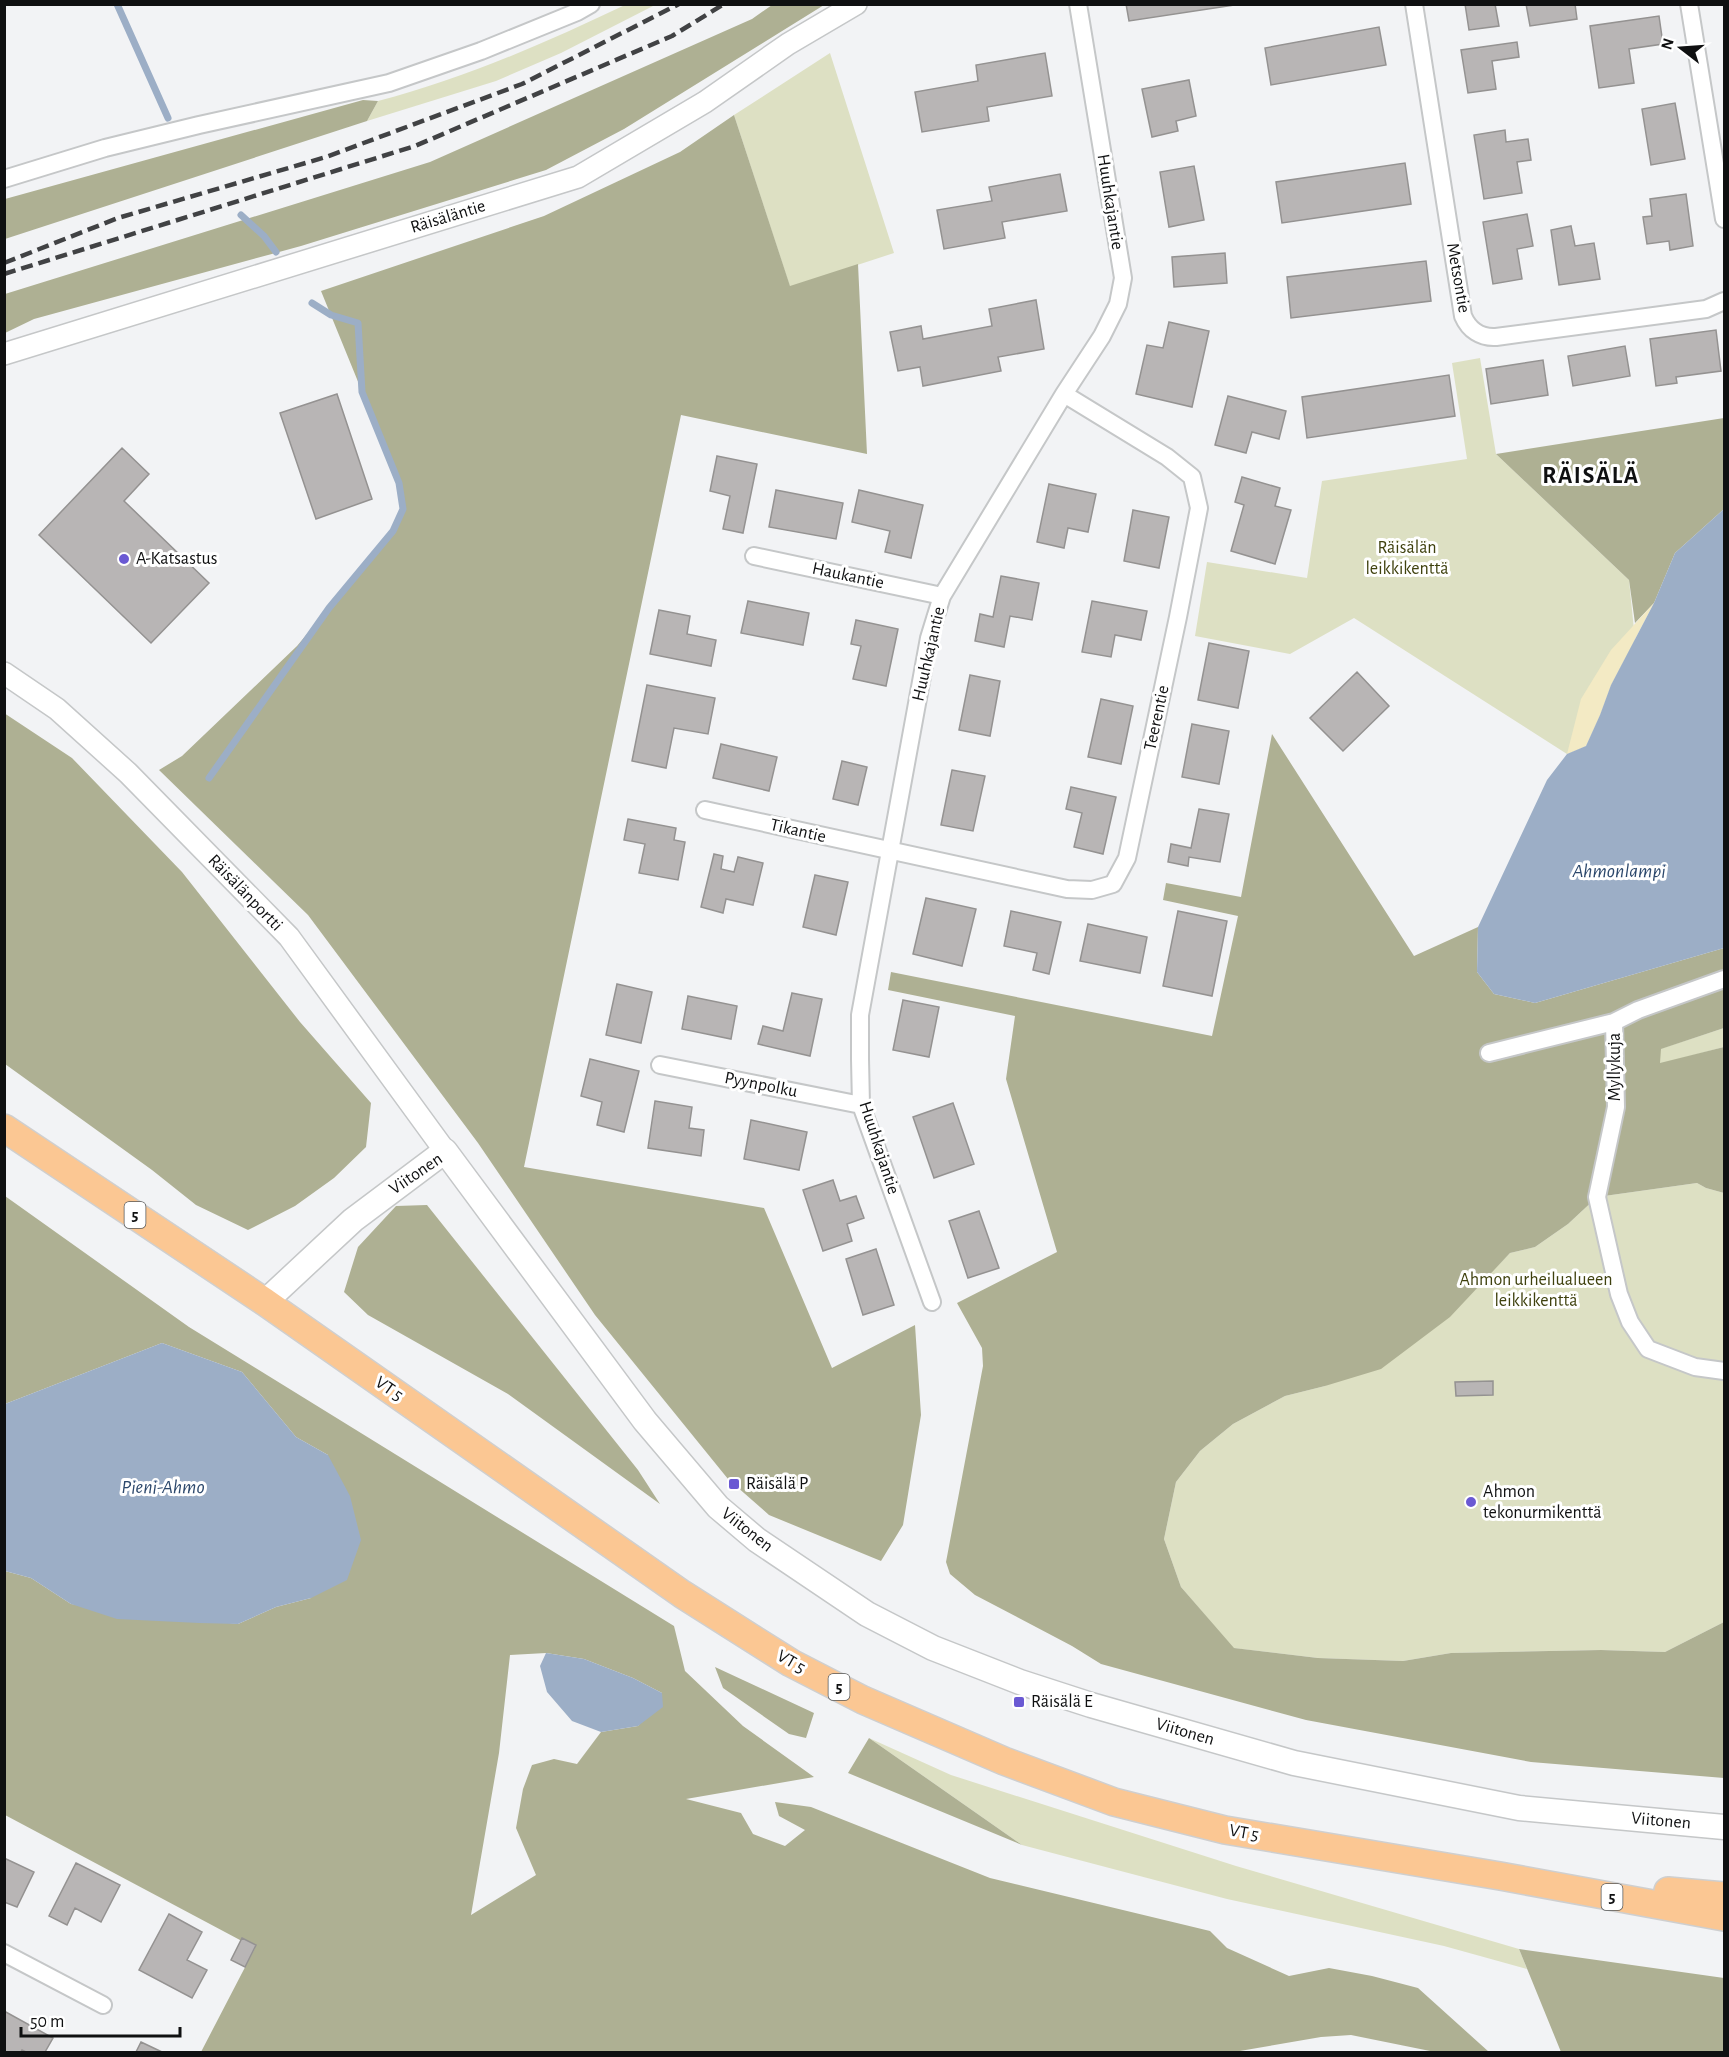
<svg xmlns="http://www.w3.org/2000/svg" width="1729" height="2057" viewBox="0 0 1729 2057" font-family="'Alegreya Sans',sans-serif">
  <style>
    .green { fill: #dde0c3 }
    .forest { fill: #aeb093; fill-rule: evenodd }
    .sand { fill: #f3eac4 }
    .water { fill: #9caec6 }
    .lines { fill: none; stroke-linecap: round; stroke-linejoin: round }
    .stream { stroke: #9caec6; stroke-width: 7 }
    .building { fill: #b8b5b5; stroke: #949291; stroke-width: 1.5 }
    .minor-casing { stroke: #c5c7c8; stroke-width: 20 }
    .tertiary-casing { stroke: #c5c7c8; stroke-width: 24 }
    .secondary-casing { stroke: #c5c7c8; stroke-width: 27 }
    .trunk-casing { stroke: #cfcfcf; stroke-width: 30 }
    .minor { stroke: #fff; stroke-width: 16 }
    .tertiary { stroke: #fff; stroke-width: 21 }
    .secondary { stroke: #fff; stroke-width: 24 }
    .trunk { stroke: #fbc793; stroke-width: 27 }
    .rail { stroke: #414244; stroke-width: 4.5; stroke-dasharray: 12 6; stroke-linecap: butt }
    .poi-dot { fill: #6a59d3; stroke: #fff; stroke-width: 2 }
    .labels { text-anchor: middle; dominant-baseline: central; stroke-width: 6; stroke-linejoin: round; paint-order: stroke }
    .shield { fill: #fff; stroke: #575858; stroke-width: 1.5 }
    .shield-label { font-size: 16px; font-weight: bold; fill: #0f1011 }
    .street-label { font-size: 18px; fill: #0f1011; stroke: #fff }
    .park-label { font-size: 18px; fill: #3f410e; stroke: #fff }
    .poi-label { font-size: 18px; fill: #0f1011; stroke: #fff; text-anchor: start }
    .water-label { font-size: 20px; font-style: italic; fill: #2b476b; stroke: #fff }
    .district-label { font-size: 24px; font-weight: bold; letter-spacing: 1.5px; fill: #0f1011; stroke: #fff }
  </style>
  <rect width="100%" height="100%" fill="#f2f3f5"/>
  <path class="green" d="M625,5H655L561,53L496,81L367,121L378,101C463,79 545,43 625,5Z
    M830,53L894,253L790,287L734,115Z
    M1480,358L1496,454L1629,580L1635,640L1611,685L1600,715L1586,746L1567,754L1354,618L1290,654L1195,636L1207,562L1307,578L1322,481L1467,459L1452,363Z
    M1724,1028V1047L1660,1064V1049Z
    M1697,1183L1706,1188L1724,1193V1622L1665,1652L1601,1650L1451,1653L1403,1661L1318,1658L1233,1648L1181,1587L1164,1539L1176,1482L1200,1451L1233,1424L1285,1396L1325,1386L1481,1282L1510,1253L1535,1247L1568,1224L1597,1197Z
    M869,1738L951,1775L1236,1866L1519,1949L1527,1969L1444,1946L1227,1899L1022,1845Z"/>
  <path class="forest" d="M772,5H824L624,129L546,170L301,246L34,319L5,333V294L430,162L752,19Z
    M363,100L378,101L367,121L5,239V199Z
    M734,115L790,286L858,264L867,454L681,415L524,1167L764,1208L832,1368L915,1325L921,1415L903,1525L881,1561L769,1515L728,1479L595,1315L478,1143L308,915L159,770L182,756L297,646L393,531L403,509L399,482L321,291L544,216L680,152Z
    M1724,418V509L1675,553L1654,603L1635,623L1629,580L1496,454Z
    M4,713L72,758L182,872L300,1022L371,1103L366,1147L334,1178L295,1206L248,1230L196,1205L152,1170L5,1064Z
    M1272,734L1414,956L1478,927L1477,972L1494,994L1535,1003L1724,948V979L1712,985L1724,989V1028L1661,1049L1660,1063L1724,1047V1193L1706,1188L1697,1183L1597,1197L1568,1224L1535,1247L1510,1253L1450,1317L1381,1369L1325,1386L1285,1396L1233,1424L1200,1451L1176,1482L1164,1539L1181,1587L1234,1648L1318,1658L1403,1661L1451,1653L1601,1650L1665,1652L1724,1622V1778L1531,1762L1306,1720L1101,1664L1072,1646L975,1595L950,1574L946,1562L983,1366L982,1348L957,1303L1057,1252L1006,1079L1015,1016L888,990L891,972L1212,1036L1238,916L1163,900L1166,883L1241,897Z
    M5,1196L189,1327L674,1626L685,1671L743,1726L814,1777L686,1799L741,1813L753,1834L785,1846L805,1830L779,1816L775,1802L811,1807L990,1878L1210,1931L1227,1948L1289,1976L1329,1968L1372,1976L1418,1988L1489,2052H1435L1351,2035L1321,2037L1234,2052H201L255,1948L5,1815V1571L31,1578L71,1604L238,1624L276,1607L311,1598L328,1455L296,1437L242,1372L162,1343L5,1404ZM546,1653L584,1659L633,1678L662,1693L638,1726L601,1732L577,1764L554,1759L532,1765L523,1789L516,1828L536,1875L471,1915L499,1753L510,1655Z
    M427,1205L638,1470L660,1504L508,1394L368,1315L344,1292L358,1247L396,1206Z
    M715,1667L814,1713L806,1738L789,1734L723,1688Z
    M869,1738L1022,1845L848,1773Z
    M1519,1949L1724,1978V2052H1561Z"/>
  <path class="sand" d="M1654,603L1611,685L1600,715L1586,746L1567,754L1581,699L1611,650Z"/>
  <path class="water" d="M1724,509V948L1535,1003L1494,994L1477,972L1478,927L1547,780L1567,754L1586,746L1600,715L1611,685L1654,603L1675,553Z
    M162,1343L242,1372L296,1437L328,1455L350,1496L361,1540L347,1580L311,1598L276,1607L238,1624L199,1623L117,1619L71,1604L31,1578L5,1571V1404Z
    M546,1653L584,1659L633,1678L662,1693L663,1707L638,1726L601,1732L572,1721L547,1692L540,1666Z"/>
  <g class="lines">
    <path class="stream" d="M117,4L168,118
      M241,215L264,236L276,252
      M209,778L329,608L393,531L403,509L399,483L362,392L358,323L331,315L312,303"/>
  </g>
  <path class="building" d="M1126,4H1241L1129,21Z
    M1465,4H1495L1499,26L1469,30Z
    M1526,4H1575L1577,19L1530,26Z
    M1659,16L1663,44L1629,49L1634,83L1599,88L1590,26Z
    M1379,27L1386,65L1271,85L1265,48Z
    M1517,42L1519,57L1492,61L1496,89L1468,93L1461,50Z
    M1045,53L1052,96L987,107L989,121L922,132L915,92L978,81L976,65Z
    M1189,80L1196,116L1176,121L1178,131L1152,137L1142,89Z
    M1675,103L1685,159L1651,165L1642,109Z
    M1505,130L1506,142L1528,139L1531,160L1517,162L1522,193L1484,199L1474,135Z
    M1405,163L1411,204L1282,223L1276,182Z
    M1194,166L1204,220L1169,227L1160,172Z
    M1060,174L1067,211L1002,222L1005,238L944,249L937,210L992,201L989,187Z
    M1686,194L1693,246L1670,250L1669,241L1647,244L1643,217L1652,216L1650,199Z
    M1527,214L1533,246L1517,249L1522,279L1493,284L1483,222Z
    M1571,226L1575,246L1594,243L1600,279L1559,285L1551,230Z
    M1225,253L1227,283L1174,287L1172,257Z
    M1426,261L1431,301L1291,318L1287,277Z
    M1036,300L1044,349L998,357L1001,371L923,386L920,367L898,371L890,332L921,326L923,339L992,326L989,309Z
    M1169,322L1209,331L1192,407L1136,394L1147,345L1163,348Z
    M1716,330L1721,371L1676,377L1677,383L1656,386L1650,339Z
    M1625,346L1630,376L1573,386L1568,356Z
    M1543,360L1548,395L1491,404L1486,369Z
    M1449,375L1455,416L1307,438L1302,397Z
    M337,394L372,499L316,519L280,413Z
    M1228,396L1286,411L1279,439L1252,432L1246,453L1215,445Z
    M122,448L149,474L124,501L209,583L151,643L39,535Z
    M717,456L757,464L743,533L723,529L730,496L710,491Z
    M1242,477L1280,488L1275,506L1291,510L1275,564L1231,551L1244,505L1235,502Z
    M1049,484L1096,494L1088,532L1068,528L1064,548L1037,542Z
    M776,490L843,503L836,539L769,527Z
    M859,490L923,505L911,558L885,552L890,531L852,522Z
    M1133,510L1169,517L1159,568L1124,561Z
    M1001,576L1039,583L1032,620L1010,616L1004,647L975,641L980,614L993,617Z
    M748,601L809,613L803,645L741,633Z
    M1092,601L1147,611L1141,640L1115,635L1111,657L1082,652Z
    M659,610L690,616L687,634L716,640L711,666L650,654Z
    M856,620L898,629L886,686L853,679L861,646L851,644Z
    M1209,643L1249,651L1238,708L1198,700Z
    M1357,672L1389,706L1343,751L1310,718Z
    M970,675L1000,681L990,736L959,730Z
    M647,685L715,698L708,734L674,728L666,768L632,761Z
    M1101,699L1133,706L1121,764L1088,757Z
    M1192,724L1229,731L1219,784L1182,777Z
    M721,744L777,757L769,791L713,778Z
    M842,761L867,767L858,805L833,799Z
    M952,770L985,776L973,831L941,825Z
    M1071,787L1116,797L1103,854L1074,847L1082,813L1066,809Z
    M1199,809L1229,814L1220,862L1189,857L1188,866L1168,862L1171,844L1191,848Z
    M628,819L676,828L674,840L685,842L678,880L639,873L645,844L624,840Z
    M714,854L723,856L721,869L734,872L738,857L763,863L753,905L726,899L723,913L701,907Z
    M815,875L848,882L836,935L803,927Z
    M926,898L976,909L962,966L913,954Z
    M1011,911L1061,922L1049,974L1033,970L1037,953L1004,946Z
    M1178,911L1227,921L1212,996L1163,986Z
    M1088,924L1147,937L1140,973L1080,961Z
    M617,984L652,992L641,1043L606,1035Z
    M792,993L822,999L810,1056L758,1044L763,1026L783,1031Z
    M688,996L737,1006L731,1039L682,1029Z
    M903,1000L939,1007L929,1057L893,1050Z
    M590,1059L639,1071L624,1132L597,1125L602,1102L581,1096Z
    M655,1101L692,1107L689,1128L704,1130L701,1156L648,1148Z
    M953,1103L974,1164L934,1178L913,1117Z
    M751,1120L807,1132L799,1170L744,1159Z
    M833,1180L840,1201L856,1196L864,1218L847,1224L852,1241L823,1251L803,1190Z
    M979,1211L999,1268L968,1278L949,1221Z
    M876,1249L894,1305L863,1315L846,1259Z
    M1493,1381V1395L1456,1396L1455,1382Z
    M4,1858L34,1872L17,1907L4,1902Z
    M76,1863L120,1885L101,1922L75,1908L67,1925L49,1916Z
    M169,1914L202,1932L187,1960L207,1970L192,1998L139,1970Z
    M242,1938L256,1945L245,1967L231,1960Z
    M4,2011L53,2038L45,2052H26L22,2050L21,2052H4Z
    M141,2042L162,2052H136Z"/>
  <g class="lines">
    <defs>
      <path id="minor" d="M1414,4L1463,316C1469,330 1481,338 1496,337L1706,309L1724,301
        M1689,4L1724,219
        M4,179L105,148L199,125L389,83L481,51L577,12L591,4
        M754,556L942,596
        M705,810L1067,889L1092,890L1113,884L1127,858L1178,617L1199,508L1192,477L1167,457L1064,394
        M1614,1022L1616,1107L1597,1197L1619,1294L1630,1322L1648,1349L1695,1367L1724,1371
        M1489,1053L1614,1022L1638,1010L1724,979
        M660,1065L861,1105
        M932,1302L861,1105L860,1059V1015L929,638L942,596L1064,394L1102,336L1118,304L1123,278L1078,4
        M4,1953L103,2005"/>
      <path id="tertiary" d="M4,354L578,177L705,102L788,44L856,4
        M4,673L57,709L128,773L289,937L445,1151"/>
      <path id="secondary" d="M265,1302L353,1220L445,1151L645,1421L718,1507L757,1540L867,1614L933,1648L1020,1682L1091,1705L1294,1763L1519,1808L1724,1827"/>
      <path id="trunk" d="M4,1128L265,1302L682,1594L791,1663L863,1700L1004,1761L1114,1802L1225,1830L1500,1876L1724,1917
        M1668,1891L1724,1896"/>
    </defs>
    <use href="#minor" class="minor-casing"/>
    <use href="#tertiary" class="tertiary-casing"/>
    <use href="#secondary" class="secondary-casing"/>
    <use href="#trunk" class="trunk-casing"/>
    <use href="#minor" class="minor"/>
    <use href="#tertiary" class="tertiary"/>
    <use href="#secondary" class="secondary"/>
    <use href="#trunk" class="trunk"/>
    <path class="rail" d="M4,263L118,218L326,157L522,84L679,4
      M4,274L415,146L672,36L724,4"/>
  </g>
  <g class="poi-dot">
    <circle cx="124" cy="559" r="6"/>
    <rect x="728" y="1478" width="12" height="12" rx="3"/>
    <circle cx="1471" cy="1502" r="6"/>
    <rect x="1013" y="1696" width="12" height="12" rx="3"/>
  </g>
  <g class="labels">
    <g class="shield">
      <rect x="124.5" y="1202" width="21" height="26" rx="4.5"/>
      <rect x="828.5" y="1674" width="21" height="26" rx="4.5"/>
      <rect x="1601.5" y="1884" width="21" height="26" rx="4.5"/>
    </g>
    <g class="shield-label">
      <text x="135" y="1215">5</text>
      <text x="839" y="1687">5</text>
      <text x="1612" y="1897">5</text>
    </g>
    <g class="street-label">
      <text transform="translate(1110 202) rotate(81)">Huuhkajantie</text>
      <text transform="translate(448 217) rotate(-17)">Räisäläntie</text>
      <text transform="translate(1458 278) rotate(80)">Metsontie</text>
      <text transform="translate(848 576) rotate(12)">Haukantie</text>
      <text transform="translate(929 654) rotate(-77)">Huuhkajantie</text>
      <text transform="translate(1157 718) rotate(-78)">Teerentie</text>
      <text transform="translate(798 831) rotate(13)">Tikantie</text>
      <text transform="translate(245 893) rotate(46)">Räisälänportti</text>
      <text transform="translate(1615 1067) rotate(-90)">Myllykuja</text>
      <text transform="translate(761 1085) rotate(11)">Pyynpolku</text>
      <text transform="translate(879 1148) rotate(72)">Huuhkajantie</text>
      <text transform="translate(416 1174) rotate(-34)">Viitonen</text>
      <text transform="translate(389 1389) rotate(35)">VT 5</text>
      <text transform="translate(747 1530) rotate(38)">Viitonen</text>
      <text transform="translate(791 1662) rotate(30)">VT 5</text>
      <text transform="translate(1185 1732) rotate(16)">Viitonen</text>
      <text transform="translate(1661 1821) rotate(5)">Viitonen</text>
      <text transform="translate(1244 1833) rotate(10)">VT 5</text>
    </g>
    <g class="park-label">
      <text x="1407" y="548">Räisälän<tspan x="1407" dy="21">leikkikenttä</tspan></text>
      <text x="1536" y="1280">Ahmon urheilualueen<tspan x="1536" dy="21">leikkikenttä</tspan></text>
    </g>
    <g class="poi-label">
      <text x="136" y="559">A-Katsastus</text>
      <text x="746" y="1484">Räisälä P</text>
      <text x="1483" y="1492">Ahmon<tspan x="1483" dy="21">tekonurmikenttä</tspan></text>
      <text x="1031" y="1702">Räisälä E</text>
    </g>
    <g class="water-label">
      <text x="1619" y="871">Ahmonlampi</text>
      <text x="163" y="1487">Pieni-Ahmo</text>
    </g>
    <g class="district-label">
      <text x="1591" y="476">RÄISÄLÄ</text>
    </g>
  </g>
  <rect width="1729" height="2057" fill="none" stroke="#0f1011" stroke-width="12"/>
  <g transform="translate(1681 48) rotate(287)" stroke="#ffffff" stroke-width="4.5" paint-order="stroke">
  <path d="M0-4.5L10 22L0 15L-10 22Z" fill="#0f1011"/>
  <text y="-9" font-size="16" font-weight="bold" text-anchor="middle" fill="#0f1011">N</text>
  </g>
  <path d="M21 2027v9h159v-9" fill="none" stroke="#0f1011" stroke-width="3"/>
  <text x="30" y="2027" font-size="18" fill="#0f1011" stroke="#ffffff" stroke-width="4.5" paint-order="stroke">50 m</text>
</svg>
